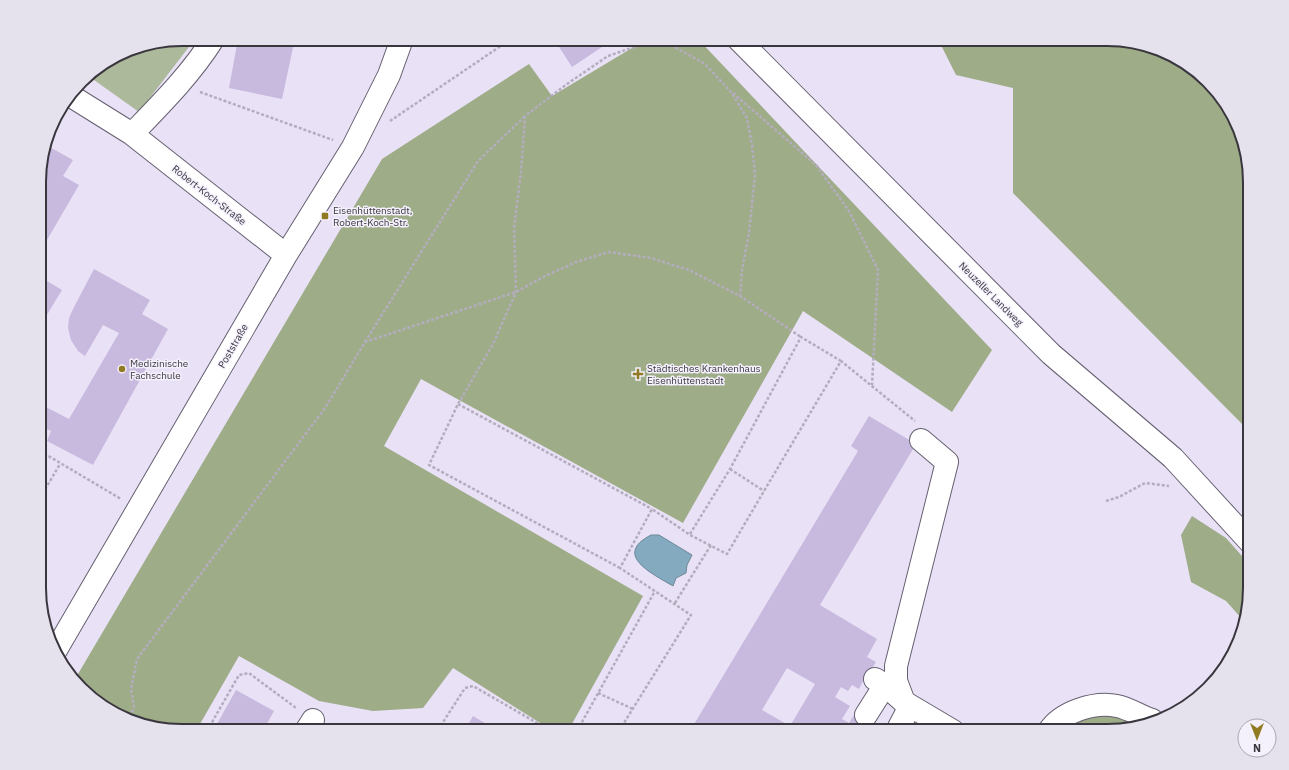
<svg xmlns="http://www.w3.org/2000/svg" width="1289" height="770" viewBox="0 0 1289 770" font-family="'IBM Plex Sans',sans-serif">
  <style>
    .green { fill: #adb99b }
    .forest { fill: #9eac88 }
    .water { fill: #84aac0; stroke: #6e8799 }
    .building { fill: #c8badf; fill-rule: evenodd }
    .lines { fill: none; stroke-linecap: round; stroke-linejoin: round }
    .minor-casing { stroke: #666071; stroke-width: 24 }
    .path { stroke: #b4adbe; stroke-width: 2.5; stroke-dasharray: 3 2; stroke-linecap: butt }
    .minor { stroke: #fff; stroke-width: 22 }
    .poi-dot { fill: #917b22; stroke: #f4f0fc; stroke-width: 1.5 }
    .labels { text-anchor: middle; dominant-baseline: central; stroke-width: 3; stroke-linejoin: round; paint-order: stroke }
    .street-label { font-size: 10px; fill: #39363e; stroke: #f4f0fc }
    .poi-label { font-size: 10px; fill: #39363e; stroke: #f4f0fc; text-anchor: start }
    .rim { fill: none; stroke: #39363e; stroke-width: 2 }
  </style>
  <rect width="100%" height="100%" fill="#e9e1f6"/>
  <path class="green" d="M182,39H195L139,112L87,75L127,50Z"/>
  <path class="forest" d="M647,39H698L992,350L952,412L803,311L683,523L421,379L384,446L643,596L568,731H553L453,668L423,708L373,711L319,701L239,656L196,731H181L131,718L99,702L75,679L382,159L529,64L552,96Z
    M938,39H1108L1179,58L1231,110L1250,172V432L1013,193V88L956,75Z
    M1192,516L1226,538L1250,565V597L1243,620L1226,601L1191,582L1181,535Z
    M1113,713L1142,723L1116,731H1065L1078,720Z"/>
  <path class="water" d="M651,535H659L692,555L687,565L686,573L676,578L673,586C653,574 612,555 651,535Z"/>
  <path class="building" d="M238,39H275L294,43L282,99L229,88Z
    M554,39H614L572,67Z
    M46,145L73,160L63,176L79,185L40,252V163Z
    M94,269L150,300L142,314L168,329L93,465L47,441L51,431L40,426V404L69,419L119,333L103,325L85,356L78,351L71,340L68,328L69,318L73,309Z
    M40,277L62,290L42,323L40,322Z
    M869,416L916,444L820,605L877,639L867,657L876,662L871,670V686L863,681L859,689L852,685L848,691L841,687L835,697L850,706L842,719L849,723L856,712L887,731H690L858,451L851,446ZM787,668L815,684L790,726L762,710Z
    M236,690L274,711L263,731H213Z
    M473,716L498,731H465Z"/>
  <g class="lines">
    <defs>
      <path id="minor" d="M738,39L1051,354L1173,458L1250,542
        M71,96L132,134L286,255
        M132,134C161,104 191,74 213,39
        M56,650L286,255L353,147L389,75L402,39
        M875,679L885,685L904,702L953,731
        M904,702L896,681V666L947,462L921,440
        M866,715L885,685
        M306,731L313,720
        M897,731L910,706
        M1049,731C1061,712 1095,701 1117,706C1128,708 1140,716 1152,720"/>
    </defs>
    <use href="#minor" class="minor-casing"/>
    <path class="path" d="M200,92L333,140
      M733,93L816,165L849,211L878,270L872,385
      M390,121L511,39
      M365,342L478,161L524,117
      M458,404L652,509
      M40,451L121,499
      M730,469L764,491
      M40,498L60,464
      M1106,501L1119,497L1145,483L1169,486
      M690,534L730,469L801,337L841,361
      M620,568L429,465L458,404L493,344L516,292L514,228L521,172L525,116L567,84L608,56L646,43L673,46L705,64L731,92L747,118L752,145L755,175L749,233L742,270L740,296
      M675,603L711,545
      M598,693L633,709
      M130,717L134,707L131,689L137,659L325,408L365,342L516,292L545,276L576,262L609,252L651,258L689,270L740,296L801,337
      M332,727L337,729L439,730
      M438,730L465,688L473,686L551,731
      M207,731L239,675L249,673L296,708
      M577,731L655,591
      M619,731L691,615L620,568L652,509L690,535L727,554L764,491L841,361L915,421"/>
    <use href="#minor" class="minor"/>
  </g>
  <g class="poi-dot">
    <rect x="321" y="212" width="8" height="8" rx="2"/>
    <circle cx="122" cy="369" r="4"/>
    <path d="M636 368h4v4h4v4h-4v4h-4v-4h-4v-4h4z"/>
  </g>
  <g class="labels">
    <g class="street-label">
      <text transform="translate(209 195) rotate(38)">Robert-Koch-Straße</text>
      <text transform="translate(991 294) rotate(45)">Neuzeller Landweg</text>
      <text transform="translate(233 346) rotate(-60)">Poststraße</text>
    </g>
    <g class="poi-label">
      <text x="333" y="210">Eisenhüttenstadt,<tspan x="333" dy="12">Robert-Koch-Str.</tspan></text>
      <text x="130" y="363">Medizinische<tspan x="130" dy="12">Fachschule</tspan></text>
      <text x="647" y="368">Städtisches Krankenhaus<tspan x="647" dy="12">Eisenhüttenstadt</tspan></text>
    </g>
  </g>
  <path d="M0 0H1289V770H0ZM182 46H1107A136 136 0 0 1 1243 182V588A136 136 0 0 1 1107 724H182A136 136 0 0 1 46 588V182A136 136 0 0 1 182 46Z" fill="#e5e1ed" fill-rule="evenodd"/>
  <path class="rim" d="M182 46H1107A136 136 0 0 1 1243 182V588A136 136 0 0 1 1107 724H182A136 136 0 0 1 46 588V182A136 136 0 0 1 182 46Z"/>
  <g transform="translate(1257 738) rotate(180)"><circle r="19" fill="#f4f0fc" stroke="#a9a6b0"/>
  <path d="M0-3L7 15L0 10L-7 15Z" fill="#917b22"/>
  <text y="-6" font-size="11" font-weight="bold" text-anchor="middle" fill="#39363e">N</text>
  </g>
</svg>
